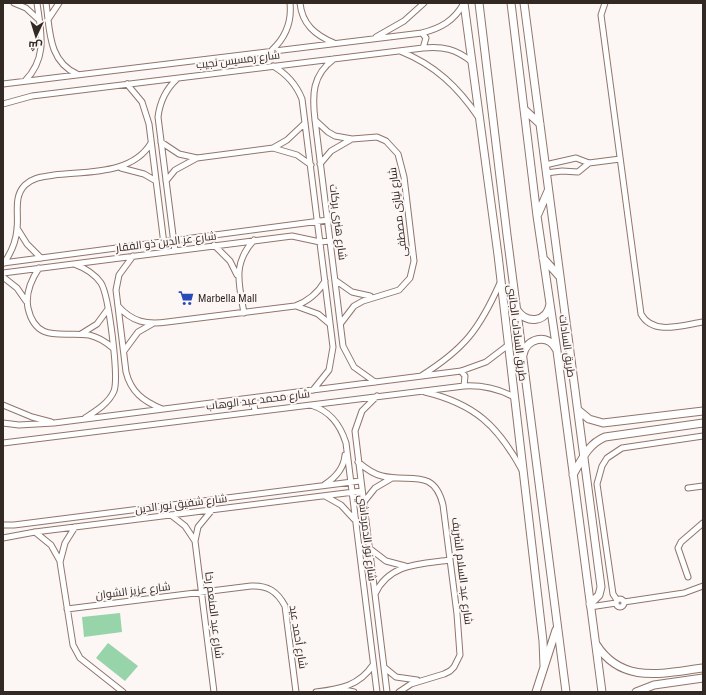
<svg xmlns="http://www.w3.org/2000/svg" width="706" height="695" viewBox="0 0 706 695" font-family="'Roboto Condensed',Cairo,sans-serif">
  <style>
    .green { fill: #97d4aa }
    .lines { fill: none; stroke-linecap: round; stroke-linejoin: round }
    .street-casing { stroke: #90766c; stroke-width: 7 }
    .secondary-casing { stroke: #90766c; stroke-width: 9 }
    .street { stroke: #fff; stroke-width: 5 }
    .secondary { stroke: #fff; stroke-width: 7 }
    .labels { text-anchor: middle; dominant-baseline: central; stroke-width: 4; stroke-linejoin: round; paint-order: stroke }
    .street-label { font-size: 11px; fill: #322824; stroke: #fcf6f4 }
    .poi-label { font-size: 11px; fill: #322824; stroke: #fcf6f4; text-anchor: start }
  </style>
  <rect width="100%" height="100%" fill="#fcf6f4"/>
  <path class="green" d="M120,613L122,632L84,637L82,617Z
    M108,643L138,666L125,681L96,658Z"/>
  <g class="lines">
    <defs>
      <path id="street" d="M14,3L26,8L39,20
        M46,3C50,30 48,61 77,74
        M300,3C302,24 315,35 334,43
        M605,3L601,15L641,314C653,336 683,325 703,322
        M49,18L59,3
        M422,33L426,38L423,48
        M376,37L404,21L424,3
        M272,50C286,37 292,22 290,3
        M400,51C435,65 458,87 479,118
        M334,59C312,75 312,95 315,120L343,346L354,367L375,382
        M273,66C287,74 296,84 302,99L333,347L329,370L313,390
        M25,81C48,57 41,33 37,3
        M3,84L422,33C441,28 454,21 464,3
        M127,84L142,102L149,124L165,252
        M3,104L32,96L423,48C443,46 456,49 472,62
        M315,120L328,132L335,136L352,139L377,137L386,141L398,154L404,177L414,261L410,278L399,290L363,301L354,306L341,323
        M161,142L179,154L197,158L273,148L297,155L311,165
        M273,148L287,140L305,123
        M320,164L331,151L350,140
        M545,165L576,158L589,163L620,159
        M121,168L144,174L156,181
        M546,173L562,171L578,172L589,163
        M166,181L175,170L197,158
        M17,228L27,244L41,258
        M214,245L230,261L237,275
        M175,251L158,117C160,101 166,89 177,79
        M133,256L119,275L116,290L126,372C131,392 143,401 162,409
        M3,263L328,220
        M4,263C11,253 16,241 17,229C19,214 13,197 25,185C33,177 44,177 54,175C87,171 132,175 151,143
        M74,264C85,268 94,273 101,283C109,296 119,377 114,391C109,403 96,411 85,418
        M39,268C31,280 25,293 28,308C36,344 63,331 89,335C98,337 106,342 113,348
        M3,273L292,236L320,242L330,241
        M3,277L17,288L26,301
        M335,280L352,292L370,296
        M118,306C132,322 147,325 167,322L295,306C309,301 318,293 325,281
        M296,306L318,314L330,324
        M244,313C239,284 232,264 254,240
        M81,334L97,324L108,309
        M124,351L138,332L152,324
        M461,371L465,376L464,386
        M421,376C464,349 479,330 500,283
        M425,392C475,404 498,426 522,470
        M377,396L362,411L355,431L387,692
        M253,398L255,411
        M3,405L32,417L51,422
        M311,405C330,411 340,424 346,443L377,692
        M3,423L19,425L54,423L461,371L486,362L507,346
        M3,443L464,386C482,385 497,388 514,397
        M358,462C365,468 373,474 382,476C409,483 434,467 443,505L457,614L460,655L454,667L450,671L444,674L411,684L399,692
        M324,485C335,478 344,469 345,455
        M688,488L703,486
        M325,496L341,505L354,519
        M363,503L375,488L392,478
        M212,510L198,527L195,541L214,692
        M171,515L185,526L195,541
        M3,525H14L360,481
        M75,527L65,543L60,562L73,645L80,658L123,692
        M35,532L51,545L60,561
        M3,538L35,532L362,491
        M369,548L386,561L405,566
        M688,577L678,548L681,542L703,523
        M375,594C389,563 421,564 450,560
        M616 603a4 4 0 1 1 8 0a4 4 0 1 1-8 0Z
        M617,600L613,594L597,484L602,466L607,458L622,448L703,436
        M624,602L684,593L703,586
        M590,607L616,603
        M67,609L251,586C267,585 277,591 285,606L296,692
        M385,668L396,677L417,680
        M340,689L354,692
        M316,692C340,689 359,686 373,665"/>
      <path id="secondary" d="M464,3L498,255L543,641L544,666
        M479,3L507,235L566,692
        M511,3L537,216L557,351L602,692
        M524,3L601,587L599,595L590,604
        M525,110L540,124
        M538,214L548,191
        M543,258L560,277
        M517,310C526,324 547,323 550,304
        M523,355C526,338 548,333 556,349
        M578,410L589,419L603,423L703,411
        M573,475C582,459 588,444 605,437L703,423
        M596,644C622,685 663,673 703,668
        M536,692L556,630
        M636,692L654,685L703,678"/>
    </defs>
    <use href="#street" class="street-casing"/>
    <use href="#secondary" class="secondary-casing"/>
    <use href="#street" class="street"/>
    <use href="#secondary" class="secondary"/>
  </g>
  <defs>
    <symbol id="supermarket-bare" viewBox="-9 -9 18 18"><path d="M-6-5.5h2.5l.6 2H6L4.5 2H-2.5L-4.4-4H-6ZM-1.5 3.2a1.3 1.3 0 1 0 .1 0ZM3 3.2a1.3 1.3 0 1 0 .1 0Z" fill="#294ab9" stroke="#fcf6f4" stroke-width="2.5" paint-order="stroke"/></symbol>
  </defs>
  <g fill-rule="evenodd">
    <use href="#supermarket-bare" x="175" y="287" width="22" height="22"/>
  </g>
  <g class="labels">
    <g class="street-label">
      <text transform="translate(238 60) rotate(-7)">شارع رمسيس نجيب</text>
      <text transform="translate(398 212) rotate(-97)">شارع نيازى مصطفى</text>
      <text transform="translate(338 222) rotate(83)">شارع هنرى بركات</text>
      <text transform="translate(166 242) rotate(-7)">شارع عز الدين ذو الفقار</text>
      <text transform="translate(517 333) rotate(83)">طريق السادات الجانبى</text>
      <text transform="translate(567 346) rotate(82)">طريق السادات</text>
      <text transform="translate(258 400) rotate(-7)">شارع محمد عبد الوهاب</text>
      <text transform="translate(181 504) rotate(-7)">شارع شفيق نور الدين</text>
      <text transform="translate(367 538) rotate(83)">شارع نور الدمرداشي</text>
      <text transform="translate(462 571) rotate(83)">شارع عبد السلام الشريف</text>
      <text transform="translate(133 591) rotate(-7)">شارع عزيز الشوان</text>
      <text transform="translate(214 615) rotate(83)">شارع عبد المنعم رخا</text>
      <text transform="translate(298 637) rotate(81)">شارع أحمد عيد</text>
    </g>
    <g class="poi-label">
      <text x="198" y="298">Marbella Mall</text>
    </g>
  </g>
  <rect width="706" height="695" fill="none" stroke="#322824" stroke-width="8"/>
  <g transform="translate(36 36) rotate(184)" stroke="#fcf6f4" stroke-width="3" paint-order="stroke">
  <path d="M0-3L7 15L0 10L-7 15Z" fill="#322824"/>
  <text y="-6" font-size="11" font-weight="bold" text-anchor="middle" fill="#322824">ش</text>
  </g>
</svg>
